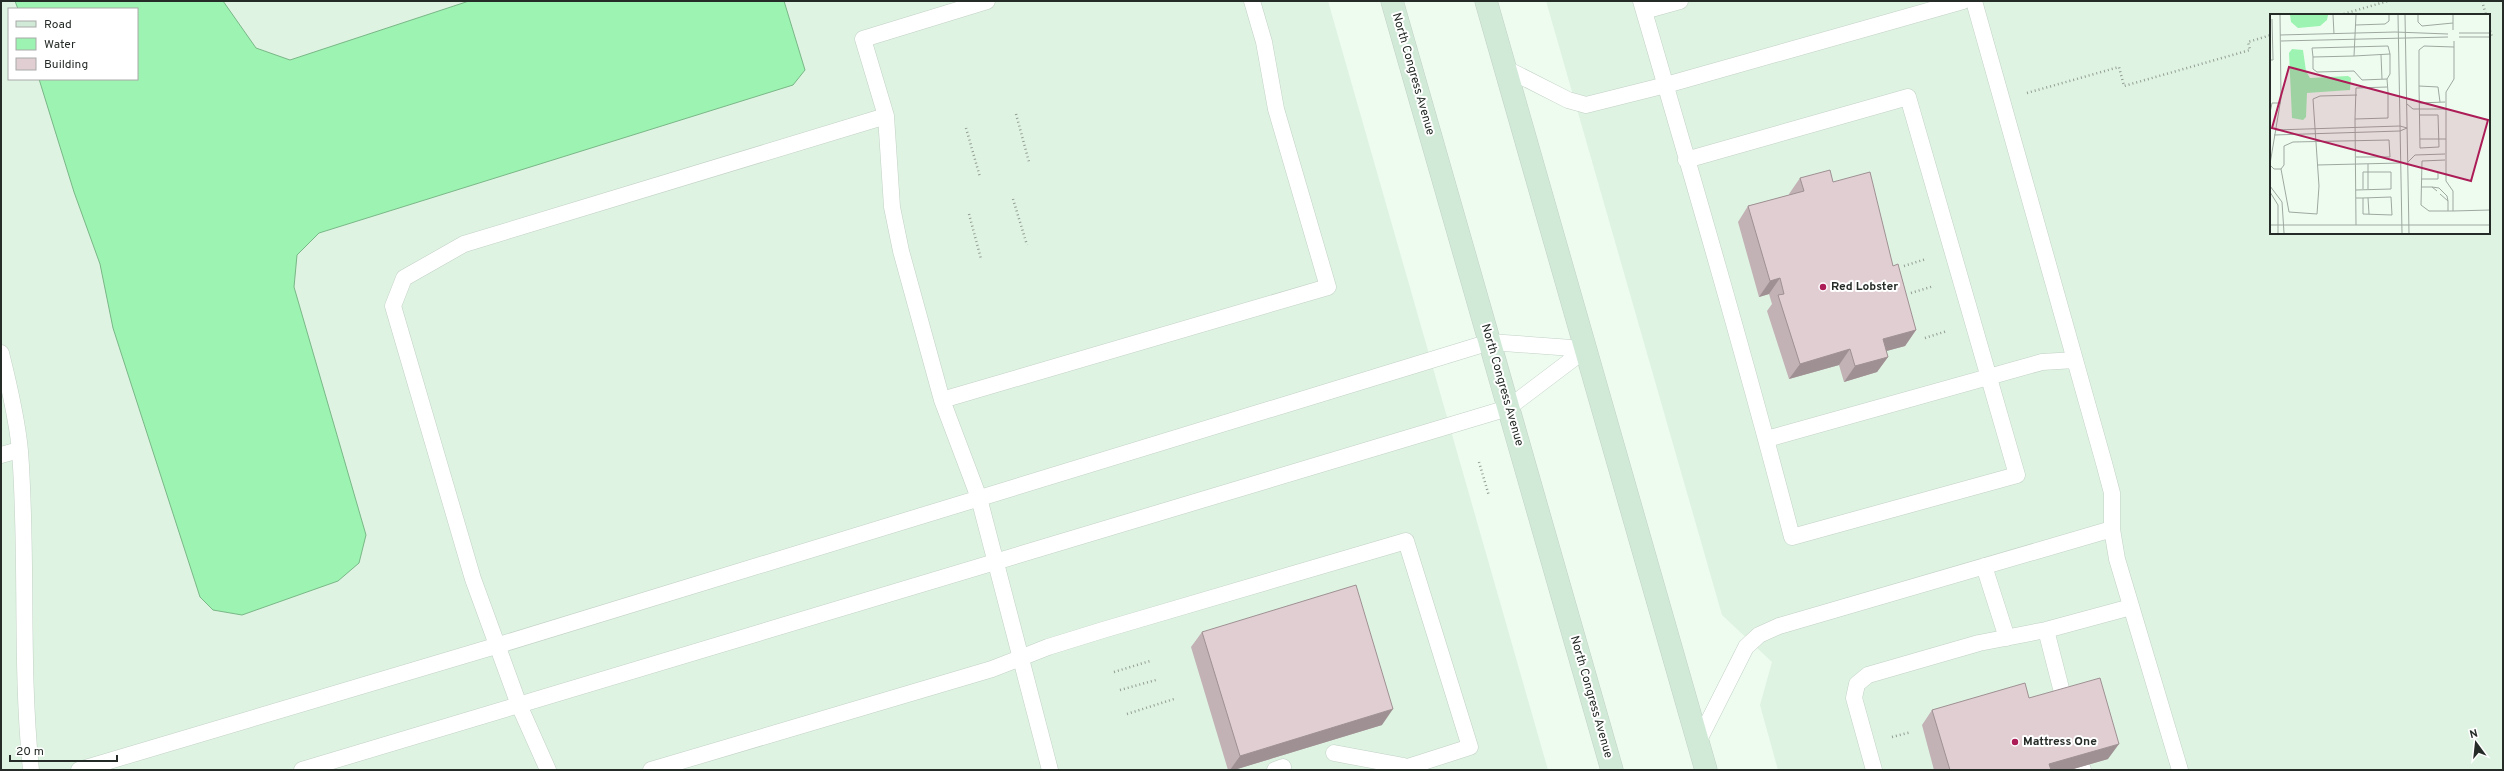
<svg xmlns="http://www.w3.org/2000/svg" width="2504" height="771" viewBox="0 0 2504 771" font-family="Overpass,sans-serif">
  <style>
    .built { fill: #def3e2; fill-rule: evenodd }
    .water { fill: #9df3b1; stroke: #79b787 }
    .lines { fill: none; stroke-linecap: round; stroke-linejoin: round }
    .service-casing { stroke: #c2d1c5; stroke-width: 17 }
    .secondary-casing { stroke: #c2d1c5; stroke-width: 23 }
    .path { stroke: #939d94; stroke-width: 2.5; stroke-dasharray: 1 3; stroke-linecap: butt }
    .service { stroke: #fff; stroke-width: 16 }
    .secondary { stroke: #d1ead8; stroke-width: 22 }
    .wall { fill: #c2b1b5 }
    .shaded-wall { fill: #9e9093 }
    .building { fill: #e1ced2; stroke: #9e9093 }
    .poi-dot { fill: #ac1d57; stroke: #fff; stroke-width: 1.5 }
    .labels { text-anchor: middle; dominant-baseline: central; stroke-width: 4; stroke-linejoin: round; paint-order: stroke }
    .street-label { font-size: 12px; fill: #252b26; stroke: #fff }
    .poi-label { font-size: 12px; font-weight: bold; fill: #252b26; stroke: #fff; text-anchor: start }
    .inset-road { fill: none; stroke: #9ea89f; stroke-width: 1 }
    .view { fill: #ac1d57; fill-opacity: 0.15; stroke: #ac1d57; stroke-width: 2 }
    .inset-edge { fill: none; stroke: #252b26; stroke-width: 2 }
  </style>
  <rect width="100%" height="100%" fill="#eefcf0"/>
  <path class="built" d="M1,1H1328L1548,770H1ZM9,9H137V79H9Z
    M1546,1H2503V770H1778L1760,705L1772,662L1722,615ZM2271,15H2489V233H2271Z"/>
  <path class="water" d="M15,1H223L256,48L290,60L469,1H784L805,70L793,85L319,233L297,255L294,287L366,535L359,563L338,581L242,615L213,610L200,597L113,328L100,264L74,192L39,79H137V9H18Z"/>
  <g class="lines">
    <defs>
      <path id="service" d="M987,1L863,39L886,116L892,207L901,251L942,400L1328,287L1276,109L1264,42L1252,1
        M1641,1C1693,179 1745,357 1792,537L2017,475L1908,97L1686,160
        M1974,1L2104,463L2112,493V529L2117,559L2180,770
        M1644,11L1680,1
        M1505,68L1568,100L1586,105L1666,85L1963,1
        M1,353C9,385 17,418 20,451C28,557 20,664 31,770
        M942,400L979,498L1050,770
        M1767,439L2042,362L2075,360
        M1,455L19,450
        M1984,566L2007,638
        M2046,630L2064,700
        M1698,742L1746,647L1759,635L1779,626L2112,529
        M1334,753L1404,766
        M2082,767L2083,770
        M79,770L499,645L1490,342L1586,349
        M302,770L1508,408L1586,349
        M548,770L519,705L473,579L393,306L404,278L464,244L886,116
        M651,770L992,669L1048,647L1103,630L1406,541L1470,747L1398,770
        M1275,770L1283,767
        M1874,770L1854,698L1857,684L1868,675L1979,643L2046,630L2131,607"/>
      <path id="secondary" d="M1392,1L1612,770
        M1486,1L1706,770"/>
    </defs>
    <use href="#service" class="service-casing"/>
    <use href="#secondary" class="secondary-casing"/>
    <path class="path" d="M2482,1L2486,15
      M2340,15L2388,1
      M2489,27L2492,37
      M2027,93L2119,67L2124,86L2250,50L2248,42L2271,35
      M1016,114L1029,162
      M966,128L980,177
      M1013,199L1027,245
      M969,214L981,259
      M1904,266L1926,259
      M1911,293L1934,286
      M1925,338L1947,331
      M1479,462L1489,496
      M1114,672L1150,661
      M1120,690L1156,680
      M1127,714L1174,699
      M1892,737L1911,732"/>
    <use href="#service" class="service"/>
    <use href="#secondary" class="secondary"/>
  </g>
  <path class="wall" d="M1800,178L1833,182L1893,266L1916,330L1905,346L1886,351L1888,357L1877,372L1844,382L1839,365L1789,379L1767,311L1772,304L1769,294L1759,297L1738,222L1748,206L1789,195V194Z
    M1202,632L1382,725L1234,770H1228L1191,647Z
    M2029,698L2108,759L2070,770H1934L1922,725L1932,710Z"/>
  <path class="shaded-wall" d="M1780,278L1769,294L1759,297L1770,281Z
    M1916,330L1905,346L1872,355L1883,339Z
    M1850,349L1839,365L1789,379L1800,364Z
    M1888,357L1877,372L1844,382L1855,366Z
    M1393,709L1382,725L1234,770H1230L1240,756Z
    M2119,744L2108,759L2070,770H2044L2049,764Z"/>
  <path class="building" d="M1830,170L1833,182L1870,172L1893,266L1898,264L1916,330L1883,339L1888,357L1855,366L1850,349L1800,364L1778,295L1784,294L1780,278L1770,281L1748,206L1804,191L1800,178Z
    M1356,585L1393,709L1240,756L1202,632Z
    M2100,678L2119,744L2049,764L2051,770H1950L1932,710L2025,683L2029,698Z"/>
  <g class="poi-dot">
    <circle cx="1823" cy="287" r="4"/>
    <circle cx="2015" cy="742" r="4"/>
  </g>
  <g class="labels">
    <g class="street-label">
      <text transform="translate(1413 74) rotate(74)">North Congress Avenue</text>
      <text transform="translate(1502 385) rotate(74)">North Congress Avenue</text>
      <text transform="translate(1591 697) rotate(74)">North Congress Avenue</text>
    </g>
    <g class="poi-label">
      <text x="1831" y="287">Red Lobster</text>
      <text x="2023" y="742">Mattress One</text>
    </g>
  </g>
  <g transform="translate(2270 14)">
    <rect width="220" height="220" fill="#eefcf0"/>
    <path d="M20,1H58L57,6L50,12L28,14L21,8ZM22,35L33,36L36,57L40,64L78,62L81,64L80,76L37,79L36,103L33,106L22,104L19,39Z" fill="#9df3b1"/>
    <path class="inset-road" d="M63,1L64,20M86,1L84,42L120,40V60L117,65L118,78V104L85,105L86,74L117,73M128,1L132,219M135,1L139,219M148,1V8L152,12L183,9M183,1V16M86,11L115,10L119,7V1M189,19H220M10,21L125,18L178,20M189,23H220M11,27L178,23M184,27V65L176,78V167L183,177V197L220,196M111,41L112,65M84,42L43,43L42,34L118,32L120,40M43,43V55L47,58L84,57L92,66L117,65M0,46H3L2,5M149,72L168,73L170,88M149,89L175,88M137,90L143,95H176M0,99L2,89H11M149,101H168L169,133L150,134L149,72V36L154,32L184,33M85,105L86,211M5,116L130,112L137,114M4,121L130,117L137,114M150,125H176M175,146L152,147L151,191L159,197H183M138,148L145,141L175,140M0,150L11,84L10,1M98,150V175M0,151L4,155H11L14,151V132L23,128L119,126L120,143H86M47,151L130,149M11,155L19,198L47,200L49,172L43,85L50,82L87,81M151,165H168V158M0,172L12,188L14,219M151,173H162L167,177M162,173L169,174L177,182L178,187M86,176L121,175V158H93V175M0,178L8,191V219M170,180L178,187V197M86,184H93L121,183L122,201L93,200V184M98,184L99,200M0,211H220"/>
    <path class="view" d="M19,53L218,106L201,167L2,114Z"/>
    <rect width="220" height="220" class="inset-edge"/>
  </g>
  <rect width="2504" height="771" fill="none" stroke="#252b26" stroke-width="4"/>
  <rect x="8" y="8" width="130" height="72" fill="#ffffff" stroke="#a8aaa8"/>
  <rect x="16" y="21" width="20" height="6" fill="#d1ead8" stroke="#a8aaa8"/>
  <text x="44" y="28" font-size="12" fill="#252b26">Road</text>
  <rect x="16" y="38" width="20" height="12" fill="#9df3b1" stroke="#a8aaa8"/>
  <text x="44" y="48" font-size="12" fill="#252b26">Water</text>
  <rect x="16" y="58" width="20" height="12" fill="#e1ced2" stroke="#a8aaa8"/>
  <text x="44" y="68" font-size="12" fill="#252b26">Building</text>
  <g transform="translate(2476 743) rotate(345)" stroke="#ffffff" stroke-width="3" paint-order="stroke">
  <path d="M0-3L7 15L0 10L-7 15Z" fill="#252b26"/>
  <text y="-6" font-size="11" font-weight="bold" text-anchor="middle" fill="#252b26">N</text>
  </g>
  <path d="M10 755v6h107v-6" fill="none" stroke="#252b26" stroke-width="2"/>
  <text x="16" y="755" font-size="12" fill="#252b26" stroke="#ffffff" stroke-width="3" paint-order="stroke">20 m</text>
</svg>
